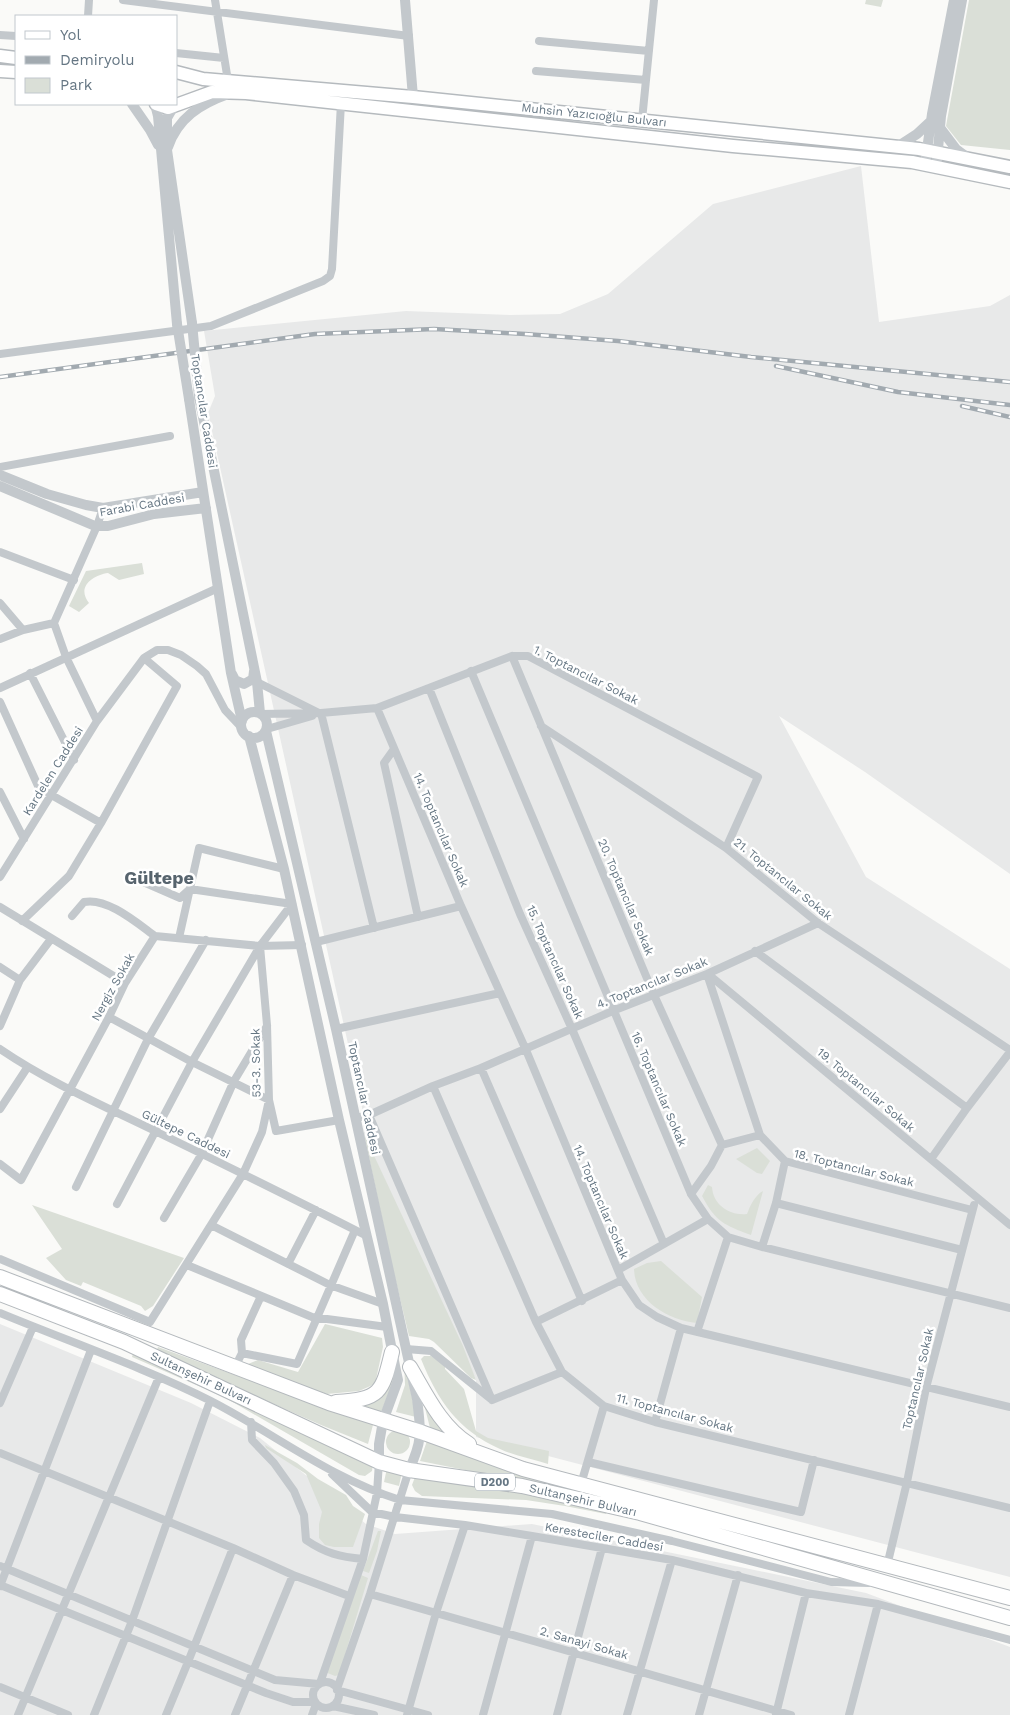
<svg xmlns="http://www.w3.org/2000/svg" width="1010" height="1715" viewBox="0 0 1010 1715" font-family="'Work Sans',sans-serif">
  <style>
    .built { fill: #e8e9e9 }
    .green { fill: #dadfd7 }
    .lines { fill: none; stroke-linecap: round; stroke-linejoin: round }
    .primary-casing { stroke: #b5babe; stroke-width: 15 }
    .trunk-casing { stroke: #b4b9bd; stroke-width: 16 }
    .minor { stroke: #c3c8cc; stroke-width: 8 }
    .tertiary { stroke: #c3c8cc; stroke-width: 10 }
    .primary { stroke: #fff; stroke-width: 12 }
    .trunk { stroke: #fff; stroke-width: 14 }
    .rail-casing { stroke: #a2aab0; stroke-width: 4.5 }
    .rail { stroke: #fff; stroke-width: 2.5; stroke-dasharray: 8; stroke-linecap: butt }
    .tertiary-bridge { stroke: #c3c8cc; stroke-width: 10 }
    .labels { text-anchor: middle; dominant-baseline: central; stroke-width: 5; stroke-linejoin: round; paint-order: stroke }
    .shield { fill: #fff; stroke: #939fa8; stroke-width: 1 }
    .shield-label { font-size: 11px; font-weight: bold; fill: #657683 }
    .street-label { font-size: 12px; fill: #657683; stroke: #fff }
    .district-label { font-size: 18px; font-weight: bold; fill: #57646e; stroke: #fff }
  </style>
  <rect width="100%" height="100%" fill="#fafaf8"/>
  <path class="built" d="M861,166L879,322L990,306L1010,295V874L865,772L779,716L866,877L1010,969V1577L476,1437V1380L364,1134L362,1107L208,413L215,396L204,331L406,311L510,315L560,314L608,294L713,204Z
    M0,1324L191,1403L260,1438L366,1524L395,1534L532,1524L866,1593L1010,1647V1715H0Z"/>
  <path class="green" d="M866,0H883L881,7L865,4Z
    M969,0H1010V150L961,145L946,126Z
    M142,563L144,574L119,580L108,573C93,575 76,587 89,603L79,612L69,606L86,571Z
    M364,1134L463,1346L476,1380L471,1378L434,1342L429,1339L409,1336L392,1265Z
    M757,1148L770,1161L762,1174L757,1173L736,1159Z
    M708,1185L712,1187C713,1205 730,1216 747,1214C750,1206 755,1195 763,1191L751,1235C724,1225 716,1222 702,1196Z
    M32,1205L184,1258L153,1306L145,1311L141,1306L83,1282L81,1286L66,1280L46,1258L62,1249Z
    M661,1261L702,1297L697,1323C668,1320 635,1301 634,1269L647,1263Z
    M325,1324L382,1338L383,1347L375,1384L359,1391L327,1394L250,1369L248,1364L258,1360L298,1372Z
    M158,1347L265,1386L374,1421L368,1444L321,1425L156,1352Z
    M133,1353L373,1464L372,1471L365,1476L359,1475L224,1397L132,1357Z
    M424,1356H431L445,1365V1369L464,1389L476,1431L488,1438L549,1451L548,1464C532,1459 515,1456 500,1449C458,1430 438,1401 421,1359Z
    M404,1359L416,1417L396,1412L405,1385Z
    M394,1378L381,1413L362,1407L385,1390Z
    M423,1400L452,1440L431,1432Z
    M386 1442a12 12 0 1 1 24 0a12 12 0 1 1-24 0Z
    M428,1438L664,1514L595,1496L420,1461Z
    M265,1445L297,1463L318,1479L346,1495L353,1506L365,1514L353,1547H334L325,1545L319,1538V1524L322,1512L306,1474L266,1448Z
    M387,1468L402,1472L399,1486L384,1482Z
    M421,1473L608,1509L606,1514L565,1506L526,1500L422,1496L415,1491L412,1485L415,1477Z
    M378,1531H381L377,1551L369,1573L363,1571Z
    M361,1575L368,1578L339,1675L335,1676L325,1672Z"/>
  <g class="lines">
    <defs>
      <path id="primary" d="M0,56L16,58
        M0,71L16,72
        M176,72L203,79L413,97L919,149L1010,167
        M156,104L168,108L212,92L246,93L733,146L912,162L1010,182"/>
      <path id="trunk" d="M0,1277L329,1403L421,1432L523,1469L1010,1598
        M0,1294L124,1342L379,1462L409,1470L522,1486L640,1513L1010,1618
        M410,1367C426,1394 441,1427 469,1444
        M336,1402C381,1399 382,1393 392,1352"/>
    </defs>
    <use href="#primary" class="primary-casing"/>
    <use href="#trunk" class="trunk-casing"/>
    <path class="minor" d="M123,0L409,36
      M215,0L228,81
      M88,16L89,0
      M0,35L16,36
      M539,41L649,51
      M176,53L224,58
      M536,71L646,80
      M642,120L654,0
      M0,354L211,326L323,281L330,276L332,269L341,103
      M0,467L170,436
      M0,552L74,580
      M0,603L23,630
      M0,639L23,630L54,623
      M512,656L654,995L722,1145
      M471,671L691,1194L708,1219L728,1237L762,1247L1010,1308
      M30,673L74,760
      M257,682L319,713
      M0,688L218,588
      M429,688L520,914L572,1029L664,1244
      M0,702L39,788L101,823
      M377,708L461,906L526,1050L622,1280L639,1305L657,1317L681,1328L1010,1407
      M321,713L374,928
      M261,714L321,713L377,708L512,656H528L758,777L726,848
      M97,721L144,658L157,650H168L181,655L197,666L206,674L225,710L242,728
      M541,726L726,848L818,923L1010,1050
      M267,729L312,716
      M394,749L384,763L418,917
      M0,792L24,839
      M0,877L97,721L66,657L54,623L97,526L103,508
      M0,907L125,983
      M72,916L84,902C107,897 137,923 155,936
      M22,921L69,876L101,823L177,686L144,658
      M179,938L199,848L284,869
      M316,942L461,906
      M755,951L967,1108
      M0,967L20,980
      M707,974L760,1135L785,1161L972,1210
      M708,974L1010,1225
      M109,1017L192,1062L269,1100L276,1131L339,1120
      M0,1026L20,980L51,939
      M336,1029L500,993
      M0,1049C50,1083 104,1106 157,1132C227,1166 296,1200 365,1235
      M481,1068L582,1301
      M433,1086L536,1322L562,1372L604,1406L655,1422L1010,1508
      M0,1109L27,1068
      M369,1115L492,1400
      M356,1118L369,1115L433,1086L481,1068L615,1010L707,974L818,923
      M931,1159L967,1108L1010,1052
      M0,1164L21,1180L109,1017L125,983L155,936L260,946L302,945
      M76,1187L148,1039L206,940
      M691,1194L711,1166L722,1145L760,1135
      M776,1203L962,1250
      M117,1204L192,1062L260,946
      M164,1218L201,1155L234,1081L267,1026
      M211,1225L330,1285L383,1304
      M762,1247L776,1203L785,1161
      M0,1259L150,1322L243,1174L262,1132L269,1100L267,1025L260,946L292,904L190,889L180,898L141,881
      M288,1264L316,1210
      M187,1265L312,1317L387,1327
      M618,1270L708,1219
      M0,1313C70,1342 143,1367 211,1401C275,1434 330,1478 400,1500L552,1514L672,1541L831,1582L869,1583
      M536,1322L622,1280
      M697,1332L728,1237
      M406,1349L431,1351L492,1400L562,1372
      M242,1353L241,1340L261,1296
      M235,1367L242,1353L297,1364L355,1230
      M0,1403L33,1327
      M251,1422L252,1440L274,1463L294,1491L304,1515L306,1540C325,1553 340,1557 363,1559
      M655,1422L681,1328
      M0,1453L233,1548L293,1575L349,1596
      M588,1462L801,1512L814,1460
      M332,1474L372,1512L395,1517L465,1525L532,1536L672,1560L806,1593L878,1604L1010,1640
      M581,1484L604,1406
      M0,1566L275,1680L319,1684
      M887,1566L907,1482L926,1388L974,1205
      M0,1585L266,1693L293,1702H314
      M0,1586L91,1350
      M370,1594L791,1715
      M313 1695a13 13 0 1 1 26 0a13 13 0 1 1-26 0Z
      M320,1683L363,1559L377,1493L379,1462
      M0,1687L68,1715
      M337,1689L370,1594L409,1470
      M337,1690L428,1715
      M333,1706L374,1715
      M776,1714L806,1593
      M18,1715L159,1377
      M94,1715L132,1621L210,1401
      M166,1715L188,1662L233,1548
      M235,1715L293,1575
      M312,1715L316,1704
      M407,1715L436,1613L465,1525
      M483,1715L532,1536
      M557,1715L602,1548
      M627,1715L672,1560
      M699,1715L738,1575
      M849,1715L878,1604"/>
    <path class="tertiary" d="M405,0L413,97
      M132,104L150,130L158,145
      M155,104L158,116L177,324
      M174,106L167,118V150L192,323
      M941,129L956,149L968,158
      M168,147C178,118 200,104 228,94
      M897,147L917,134L931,121
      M937,160L941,116L962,0
      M925,164L932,114L954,0
      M199,397L257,682L260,713
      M189,399L231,673L242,721
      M0,475L47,494L86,505L103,508L203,492
      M0,486L95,526H108L154,514L206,508
      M232,674L235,680L244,684L253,679L254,671
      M241 725a13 13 0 1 1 26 0a13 13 0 1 1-26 0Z
      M266,731L336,1029L417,1399C421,1431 423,1440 409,1470
      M249,736L284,869L339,1120L383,1304L395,1366L398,1380L383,1421L379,1444V1462"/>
    <use href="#primary" class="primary"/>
    <use href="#trunk" class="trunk"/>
    <defs>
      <path id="rail" d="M776,366L898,392L1010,405
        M0,377L315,334L434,329L525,334L618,341L751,357L1010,382
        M962,406L1010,417"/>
    </defs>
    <use href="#rail" class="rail-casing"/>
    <use href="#rail" class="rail"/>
    <path class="tertiary-bridge" d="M192,323L199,397
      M177,324L189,399"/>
  </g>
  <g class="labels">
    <rect class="shield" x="475" y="1473.5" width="40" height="17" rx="4"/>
    <g class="shield-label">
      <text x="495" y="1482">D200</text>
    </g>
    <g class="street-label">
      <text transform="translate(594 115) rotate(6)">Muhsin Yazıcıoğlu Bulvarı</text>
      <text transform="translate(204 411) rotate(81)">Toptancılar Caddesi</text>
      <text transform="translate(142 505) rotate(-10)">Farabi Caddesi</text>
      <text transform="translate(586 675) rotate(27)">1. Toptancılar Sokak</text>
      <text transform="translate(53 771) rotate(-58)">Kardelen Caddesi</text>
      <text transform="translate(441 830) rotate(67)">14. Toptancılar Sokak</text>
      <text transform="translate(783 879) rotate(39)">21. Toptancılar Sokak</text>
      <text transform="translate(626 897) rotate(67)">20. Toptancılar Sokak</text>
      <text transform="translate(555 962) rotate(66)">15. Toptancılar Sokak</text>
      <text transform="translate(652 983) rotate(-22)">4. Toptancılar Sokak</text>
      <text transform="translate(113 987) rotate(-61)">Nergiz Sokak</text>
      <text transform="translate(256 1063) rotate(-91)">53-3. Sokak</text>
      <text transform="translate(659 1089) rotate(67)">16. Toptancılar Sokak</text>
      <text transform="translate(866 1090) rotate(40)">19. Toptancılar Sokak</text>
      <text transform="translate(364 1098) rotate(78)">Toptancılar Caddesi</text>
      <text transform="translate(186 1134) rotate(26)">Gültepe Caddesi</text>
      <text transform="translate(854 1168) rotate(14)">18. Toptancılar Sokak</text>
      <text transform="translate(601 1202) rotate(67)">14. Toptancılar Sokak</text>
      <text transform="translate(201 1378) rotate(25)">Sultanşehir Bulvarı</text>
      <text transform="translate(918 1379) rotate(-77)">Toptancılar Sokak</text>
      <text transform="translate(675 1413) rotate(15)">11. Toptancılar Sokak</text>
      <text transform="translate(583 1500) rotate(13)">Sultanşehir Bulvarı</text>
      <text transform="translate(604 1537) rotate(10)">Keresteciler Caddesi</text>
      <text transform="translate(584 1643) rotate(16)">2. Sanayi Sokak</text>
    </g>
    <g class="district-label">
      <text x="159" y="877">Gültepe</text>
    </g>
  </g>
  <rect x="15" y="15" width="162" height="90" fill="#ffffff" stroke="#c1c8cd"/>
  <rect x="25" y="31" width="25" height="8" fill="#ffffff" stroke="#c1c8cd"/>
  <text x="60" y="40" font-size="15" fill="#657683">Yol</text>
  <rect x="25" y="56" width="25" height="8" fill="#a2aab0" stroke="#c1c8cd"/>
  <text x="60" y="65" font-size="15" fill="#657683">Demiryolu</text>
  <rect x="25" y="78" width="25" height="15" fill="#dadfd7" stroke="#c1c8cd"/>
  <text x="60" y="90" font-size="15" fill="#657683">Park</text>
</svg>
